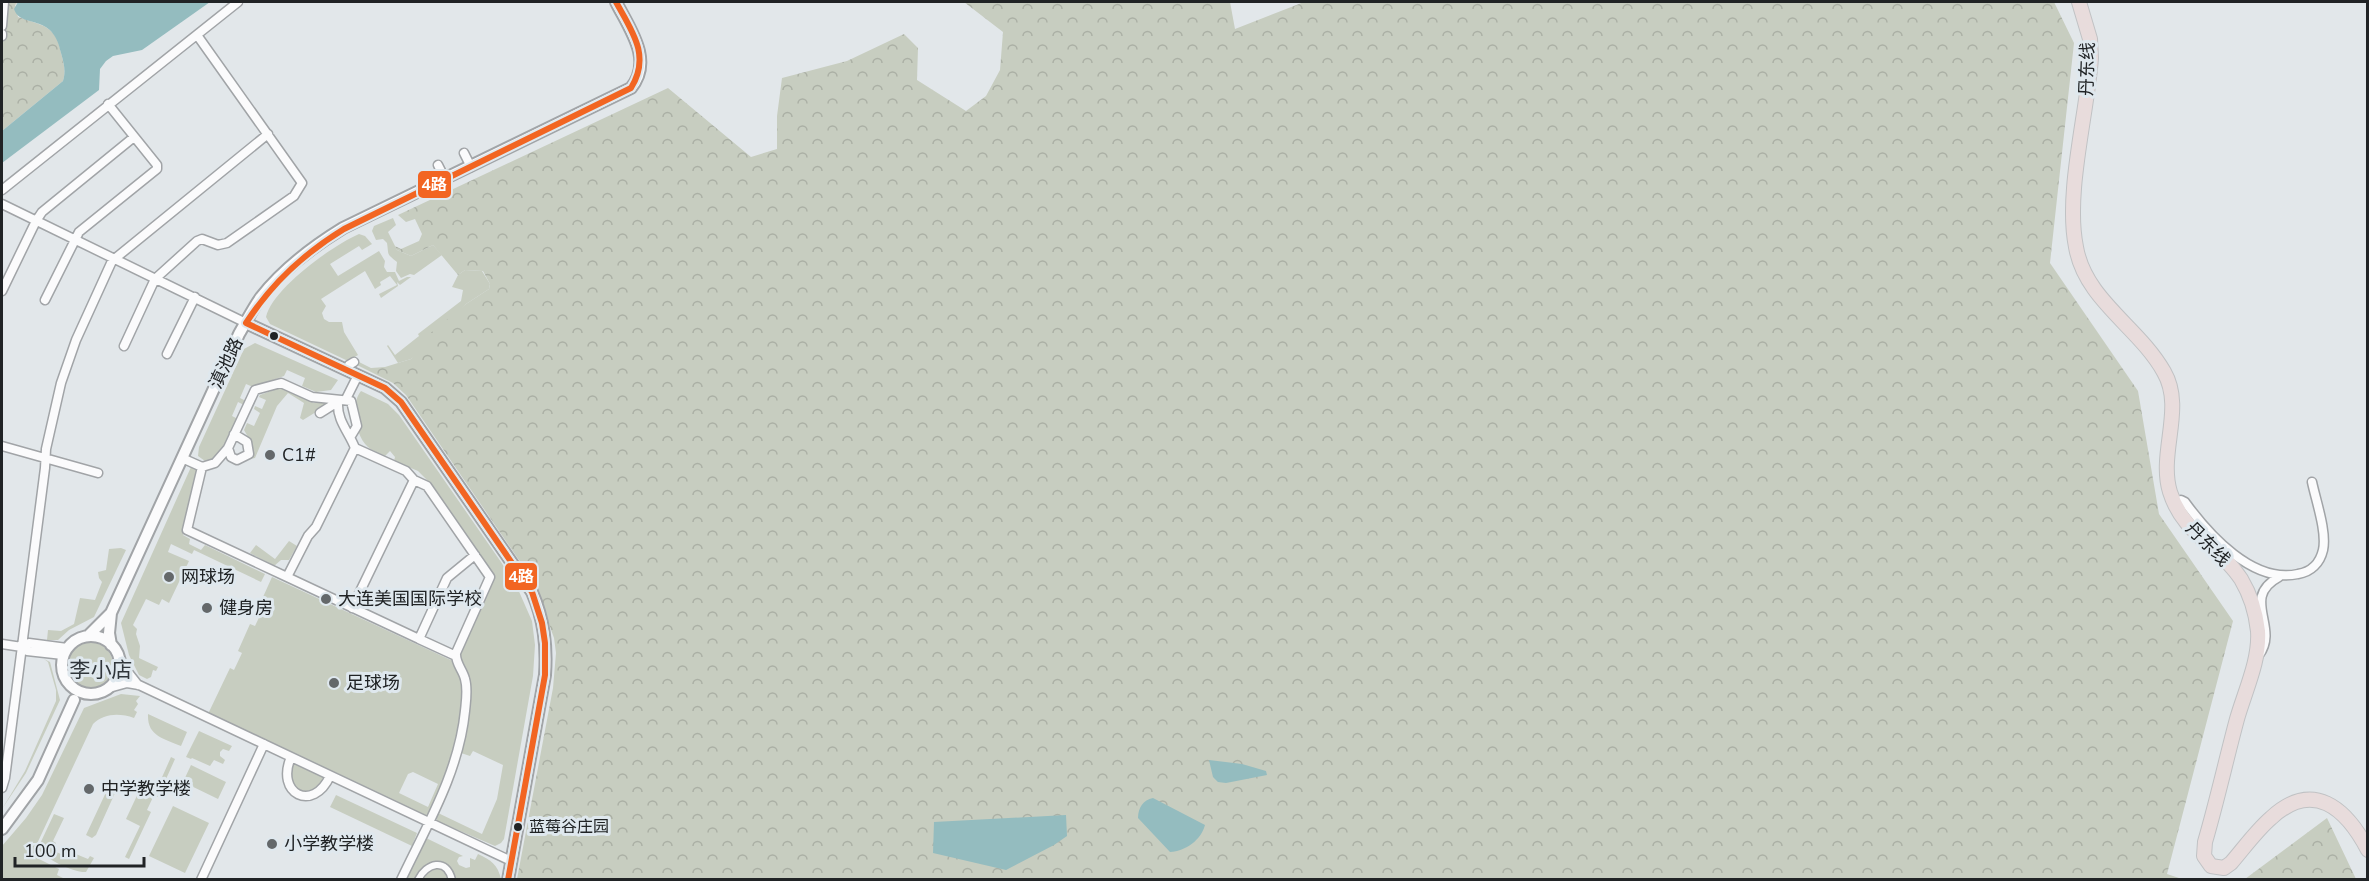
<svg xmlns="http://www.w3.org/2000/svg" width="2369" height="881" viewBox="0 0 2369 881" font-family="'Nunito Sans','Noto Sans SC',sans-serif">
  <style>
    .green { fill: #c7cdc0; fill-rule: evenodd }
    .forest { fill: url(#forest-crowns) }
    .water { fill: #94bcbf }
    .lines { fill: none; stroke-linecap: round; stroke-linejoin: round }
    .pedestrian-casing { stroke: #a1a4a7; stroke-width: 9 }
    .minor-casing { stroke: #a1a4a7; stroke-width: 11 }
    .tertiary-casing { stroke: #a1a4a7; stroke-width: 14 }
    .trunk-casing { stroke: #c0c2c4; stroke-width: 16 }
    .pedestrian { stroke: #fbfbfc; stroke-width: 6 }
    .minor { stroke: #fbfbfc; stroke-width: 8 }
    .tertiary { stroke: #fbfbfc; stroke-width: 10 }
    .trunk { stroke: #e8dcdc; stroke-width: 14 }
    .bus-1-casing { stroke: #dfe8ee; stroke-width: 10 }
    .bus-1 { stroke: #f26522; stroke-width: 6 }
    .bus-dot { fill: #202325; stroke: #dfe8ee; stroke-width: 2 }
    .poi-dot { fill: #64686a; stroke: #dfe8ee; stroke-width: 2 }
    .labels { text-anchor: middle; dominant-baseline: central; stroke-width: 6; stroke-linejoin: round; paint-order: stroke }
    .bus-label { font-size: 16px; fill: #202325; stroke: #dfe8ee; text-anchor: start }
    .street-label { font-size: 18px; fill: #202325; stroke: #dfe8ee }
    .poi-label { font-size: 18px; fill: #202325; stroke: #dfe8ee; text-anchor: start }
    .quarter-label { font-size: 21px; fill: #30363b; stroke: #dfe8ee }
    .line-badge { stroke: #dfe8ee; stroke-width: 2 }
    .badge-label { font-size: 16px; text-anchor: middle; font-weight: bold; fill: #fff }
  </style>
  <defs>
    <pattern id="forest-crowns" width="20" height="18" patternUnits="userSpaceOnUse" patternTransform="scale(1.5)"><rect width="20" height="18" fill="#c7cdc0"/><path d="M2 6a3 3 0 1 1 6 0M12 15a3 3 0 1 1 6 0" fill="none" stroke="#abb0a5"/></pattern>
  </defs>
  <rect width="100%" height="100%" fill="#e2e7ea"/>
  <path class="green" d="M393,218L396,225L388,232L397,250L411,256L433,245L442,255L414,275L410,274L401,278L396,271L397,262C386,253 389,256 387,243L383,239L376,240L372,231L374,226Z
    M359,234L365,236L372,244L362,250L359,246L330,264L338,276L379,251L385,261L384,267L387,272H395L399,281L407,277H411L400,285L397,282L398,286L381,298L379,294L397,285L390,276L380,282L381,285L375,289L365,271L321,299L326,306L322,313L324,319L329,322H342L344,332L358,355L348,361L270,324L266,317C272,289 333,245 359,234Z
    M465,270L482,271L490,284L489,289L466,304L411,359L398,363L387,346L388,345L395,355L419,336L418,334L461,301L463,290L452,287L458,275Z
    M255,343L338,380L331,390L316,392L302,386L305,378L287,370L284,376L253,387L246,384L240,398L246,401L244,405L238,402L232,416L238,419L228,442L212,461H205L198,456L199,447L244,349Z
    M282,387L314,403L325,401L329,404L303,420L300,418L304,403L288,393L277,406L255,458L250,459L252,444L244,430L247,423L254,426L260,413L254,409L255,406L262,409L266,400L259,397L260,395Z
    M361,391L388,404L399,415L501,562L517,587L532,621L535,645L533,676L504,839L501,843L495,846L437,821L436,812L482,834L497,799L503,765L473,751L470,756L461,753L468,715L458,658L491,573L434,487L418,471L394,461L395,457L390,451L385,456C380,453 372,451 368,447C355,436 350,404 361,391Z
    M191,467H196L199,473L183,535L190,539L189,544L201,550L205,545L265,574L261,582L194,550L192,554L171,544L168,552L189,561L169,603L162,599L159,605L146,599L133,625L137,629L136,634L140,646L139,658L158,667L156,671L153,670L151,677L147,679L139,675L129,655L121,623Z
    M289,541L297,546L289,560H281L274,566L250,553L256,545L275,559Z
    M121,548L126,550L94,617L69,630L58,640H47L48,630L61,631L74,624L80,598L95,600L102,582L99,578L98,572L106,570L109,549Z
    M272,577L455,662L463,680L460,724L449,771L427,817L208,714L230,668L234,670L242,653L238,651L250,624L255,626L263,609L259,606ZM413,772L438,784L428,807L399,793L408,774Z
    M67 665a23 23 0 1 1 46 0a23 23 0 1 1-46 0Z
    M44,659L50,662L60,700L26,773L2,809L25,771L56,701V690L48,662Z
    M121,694L140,696L136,701L138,704L134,710L137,712L134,718C120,713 104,713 93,724L35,848L37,858L59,869L57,875L65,879H2V846L26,818L42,795L84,708Z
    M148,714L187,732L181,746C163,738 147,736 148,714Z
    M199,731L232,746L229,751L223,749L220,752V756L225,760L223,764L214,760L210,766L192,758L191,759L186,757Z
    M171,757L175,759L158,797L154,795L147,810L151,812L129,859L125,857L140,826L126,819L141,787L155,793Z
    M291,757L330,776L325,788L299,794L286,771Z
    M191,765L226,782L218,799L183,782Z
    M108,788L112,791L115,788V793L96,835L92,838L86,835Z
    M336,795L417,833L412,846L330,807Z
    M173,806L209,823L185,873L149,856Z
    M54,814L64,818L53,841L56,843L52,850L63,855L66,850L88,859L90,856L94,858L86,872C75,873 42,858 38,848Z
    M424,837L463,856L459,857L457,861L459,865L466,868L470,867V858L475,860L478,854C491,860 498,865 501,879L404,880Z"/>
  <path class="forest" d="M2,2H18L15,5L18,17C43,26 56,25 61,53C64,64 66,71 63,81L2,131Z
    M964,2H1230L1235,29L1304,2H2054L2074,43L2050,263L2138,391L2159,514L2233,621L2167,874L2182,879H517L553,688L556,653L554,638L534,582L406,395L393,383L355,364L359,362L371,368L385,367L411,359L428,335L466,304L489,289L490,284L483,271L465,270L458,275L433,245L411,256L397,250L395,246L401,249L419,241L422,234L415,219L406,222L398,215L668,88L751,157L777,149V116L782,78L847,61L904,34L918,48L917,80L966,111L986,96L1000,70L1003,32Z
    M2327,818L2356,879H2245Z"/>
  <path class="water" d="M18,2H210L142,50L113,56L106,61L100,69L99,90L2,163V131L63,81C66,71 64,64 61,53C53,11 21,30 14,9Z
    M1209,760L1242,764L1266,771L1267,775L1226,783L1218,782L1213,777Z
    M1153,798L1205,825C1201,840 1186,851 1170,852L1138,818C1138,808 1143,800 1153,798Z
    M1066,815L1067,836L1054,845L1006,870L933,853L934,822Z"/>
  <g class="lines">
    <defs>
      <path id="pedestrian" d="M418,880C426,863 447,857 452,880"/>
      <path id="minor" d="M2,26L4,2
        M2,34V36
        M464,153L471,167
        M438,165L445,179
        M2,190L238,2
        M2,204L246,323
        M2,291L36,221L42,212L134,137
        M45,300L79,232L157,169V165L108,104
        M124,346L155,279L197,241L202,239L218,245L227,243L294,196L302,183L197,35
        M167,354L195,297
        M346,370L349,365L354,362
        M346,399L358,375
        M338,403C337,421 349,432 355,448L406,471L414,480L427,486L490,577L456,653C455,663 463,670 465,679C468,689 466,701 465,711C459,772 427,825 401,880
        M320,413L339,401
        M2,446L98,473
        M228,448L231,457L237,460L249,454L247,442L234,434
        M355,448L316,527L308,536L287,577L419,639L447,578L475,555
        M182,458L202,467L215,463L228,448L255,390L281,383L312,397L351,401L357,426L351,436
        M202,467L187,530L287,577
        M2174,504L2181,500L2185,502C2209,535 2253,584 2298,574C2311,572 2320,563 2323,550C2327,532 2316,501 2312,482
        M352,608L414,480
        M419,639L456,656
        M2,644L22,647
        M63,655L27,651L22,647L29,643L67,648
        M2259,655C2280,627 2240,598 2279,577
        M120,662L138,685
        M109,688L127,683L139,685L511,861
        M291,757C275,794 313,813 330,776
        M2,788L5,778L45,468L46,449L61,383L76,340L112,261L268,134
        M201,880L264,744"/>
      <path id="tertiary" d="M246,323L385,388L401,402L532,592C544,620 547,645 545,675L508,880
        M111,613L239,334C246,322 253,308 261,297C284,268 312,247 343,228L631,88C654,60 629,28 616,2
        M62 665a29 29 0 1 1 58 0a29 29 0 1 1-58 0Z
        M88,636L111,613L109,633L111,645
        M2,829L38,780L74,700"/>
      <path id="trunk" d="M2079,2L2090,39L2091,58C2087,115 2065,193 2076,247C2085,300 2139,327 2164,372C2185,408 2158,453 2170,492C2183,534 2219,545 2241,579C2250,594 2256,613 2258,631C2260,660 2245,691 2237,719C2226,760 2217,801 2205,842L2204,856L2211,866L2224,868L2231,863C2244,848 2256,831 2271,818C2313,779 2346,808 2368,850"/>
    </defs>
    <use href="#pedestrian" class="pedestrian-casing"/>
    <use href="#minor" class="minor-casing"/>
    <use href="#tertiary" class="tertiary-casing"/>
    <use href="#trunk" class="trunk-casing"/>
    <use href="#pedestrian" class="pedestrian"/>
    <use href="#minor" class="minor"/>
    <use href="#tertiary" class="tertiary"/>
    <use href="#trunk" class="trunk"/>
    <defs>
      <path id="bus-1" d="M508,880L545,675V643L542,623L532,592L401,402L385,388L246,323C272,283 303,254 344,229L631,88C651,56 632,31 616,2"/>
    </defs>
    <use href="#bus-1" class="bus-1-casing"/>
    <use href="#bus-1" class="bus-1"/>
  </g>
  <g class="bus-dot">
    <circle cx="274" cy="336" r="5"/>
    <circle cx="518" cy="827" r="5"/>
  </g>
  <g class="poi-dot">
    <circle cx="270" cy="455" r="6"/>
    <circle cx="169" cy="577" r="6"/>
    <circle cx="326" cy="599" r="6"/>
    <circle cx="207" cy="608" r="6"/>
    <circle cx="334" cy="683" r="6"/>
    <circle cx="89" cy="789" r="6"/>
    <circle cx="272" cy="844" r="6"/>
  </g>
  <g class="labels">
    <g class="bus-label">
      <text x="529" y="827">蓝莓谷庄园</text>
    </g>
    <g class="street-label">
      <text transform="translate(2087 69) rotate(-88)">丹东线</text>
      <text transform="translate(226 363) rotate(-65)">滇池路</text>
      <text transform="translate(2208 544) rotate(45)">丹东线</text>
    </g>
    <g class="poi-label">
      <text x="282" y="455">C1#</text>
      <text x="181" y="577">网球场</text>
      <text x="338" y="599">大连美国国际学校</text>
      <text x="219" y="608">健身房</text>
      <text x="346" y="683">足球场</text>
      <text x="101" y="789">中学教学楼</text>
      <text x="284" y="844">小学教学楼</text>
    </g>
    <g class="quarter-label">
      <text x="101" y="670">李小店</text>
    </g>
  </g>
  <g class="line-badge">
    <rect x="417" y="170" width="35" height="29" rx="6" fill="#f26522"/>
    <rect x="504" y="562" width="34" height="29" rx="6" fill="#f26522"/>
  </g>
  <g class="badge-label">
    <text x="434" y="190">4路</text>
    <text x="521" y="582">4路</text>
  </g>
  <rect width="2369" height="881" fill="none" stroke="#202325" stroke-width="6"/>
  <path d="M15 857v9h129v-9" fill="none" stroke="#202325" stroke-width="3"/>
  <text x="24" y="857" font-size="18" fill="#202325" stroke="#dfe8ee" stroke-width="4.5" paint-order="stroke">100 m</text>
</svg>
